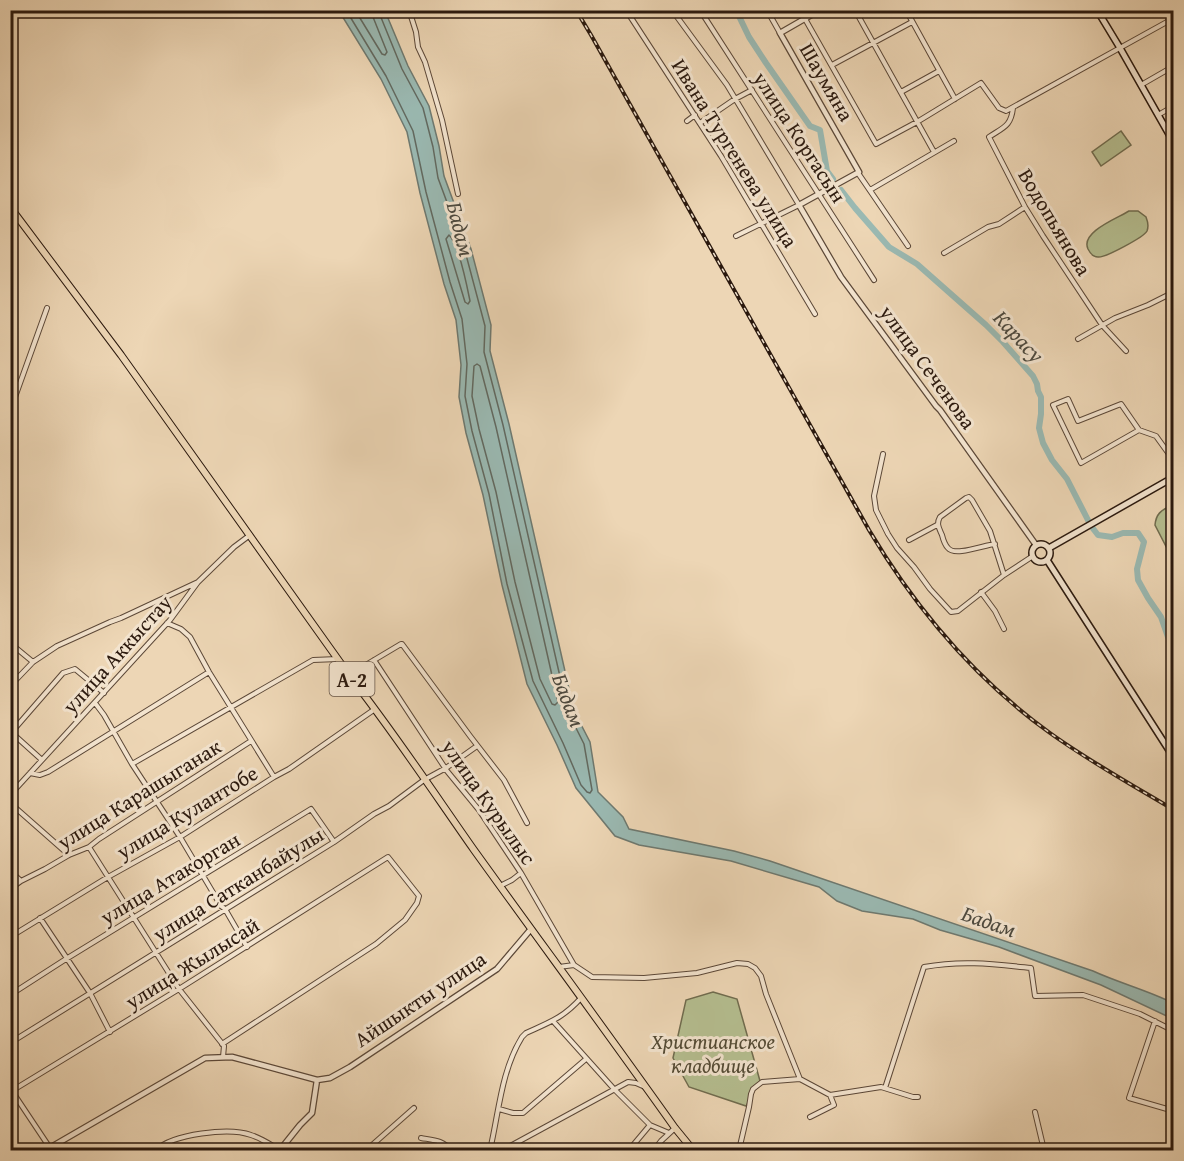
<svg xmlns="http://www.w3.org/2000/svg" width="1184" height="1161" viewBox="0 0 1184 1161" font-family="'Gentium Book Plus',serif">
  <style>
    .green { fill: #b5be90; stroke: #706c4f; stroke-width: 1.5 }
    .water { fill: #9ab9b2; stroke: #6e7970; stroke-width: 1.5 }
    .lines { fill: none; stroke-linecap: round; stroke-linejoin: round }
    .shore { stroke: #626960; stroke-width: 1.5 }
    .river { stroke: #9ab9b2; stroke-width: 6 }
    .minor-casing { stroke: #5c4838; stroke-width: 6 }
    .tertiary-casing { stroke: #5c4838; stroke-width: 7 }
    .secondary-casing { stroke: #2b190e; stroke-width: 8 }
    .trunk-casing { stroke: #2b190e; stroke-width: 8 }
    .minor { stroke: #f3e4cf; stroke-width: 4 }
    .tertiary { stroke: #f3e4cf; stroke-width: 4.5 }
    .secondary { stroke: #f3e4cf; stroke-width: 5 }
    .trunk { stroke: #edd6b5; stroke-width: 6 }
    .rail-casing { stroke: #2b190e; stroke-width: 4 }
    .rail { stroke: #f3e4cf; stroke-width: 1.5; stroke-dasharray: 4.5; stroke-linecap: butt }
    .labels { text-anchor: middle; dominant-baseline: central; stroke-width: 6; stroke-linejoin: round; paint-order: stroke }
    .shield { fill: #f3e4cf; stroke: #675648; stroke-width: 1.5 }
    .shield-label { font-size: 20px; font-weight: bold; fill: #2b190e }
    .street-label { font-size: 21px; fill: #2b190e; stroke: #f3e4cf }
    .park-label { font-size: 21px; font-style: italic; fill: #544b35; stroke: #f3e4cf }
    .water-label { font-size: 22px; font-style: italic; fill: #4c493f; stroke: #f3e4cf }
  </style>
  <rect width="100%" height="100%" fill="#edd6b5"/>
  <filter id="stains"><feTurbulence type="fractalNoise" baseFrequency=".00333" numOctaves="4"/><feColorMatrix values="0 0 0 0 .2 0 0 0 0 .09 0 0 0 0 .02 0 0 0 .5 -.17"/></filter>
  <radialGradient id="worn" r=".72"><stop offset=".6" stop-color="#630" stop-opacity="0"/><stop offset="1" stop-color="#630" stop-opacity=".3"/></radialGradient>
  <path class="green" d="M1121,131L1131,145L1101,166L1092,152Z
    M1129,211H1138L1146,217C1148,222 1149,226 1147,231C1144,237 1105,258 1098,257C1094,257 1090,253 1088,249C1080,232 1118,218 1129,211Z
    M1171,506L1174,507L1173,560L1155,525C1156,514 1161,510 1171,506Z
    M713,992L737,999L760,1081L746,1106L689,1087L673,1058L686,1000Z"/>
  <path class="water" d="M339,11H385L408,66L429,106L439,146L444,176L471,249L491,325L490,351L509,424L574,711L590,742L598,792L623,817L629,829L734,851L770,861L1093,971C1119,983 1147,990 1173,1003V1019L1101,985L999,947L940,930L913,919L862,911L837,901L819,887L731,861L639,845L615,836L576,788L557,745L527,684L502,585L483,495L466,433L459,397L461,365L456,320L444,284L420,193L407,132L381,79Z"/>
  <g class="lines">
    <path class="shore" d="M346,10L386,76L413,131L426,192L450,282L462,319L467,364L465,396L472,431L489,494L507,584L533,681L563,743L581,785L587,792L590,793L592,790L584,744L568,712L503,425L484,352L485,326L465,251L438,178L433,147L423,108L402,69L380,15V10
      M355,10L382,54L385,55L387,52L373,17L372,10
      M449,235C459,244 467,286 470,301L468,304L465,302L446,239Z
      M477,364L480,366L496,427L558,702L555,705L552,704L540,679L515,582L496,492L479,429L472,396L474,366Z"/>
    <path class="river" d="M736,10L749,37L766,63L810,126L820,130L827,171L833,179
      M841,190L855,208L889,247L917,264L986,325L1003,342L1033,376L1037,384L1038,391L1041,397V414L1039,428L1043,443L1052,460L1067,479L1091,526L1098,535L1112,537L1123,533H1138L1144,542L1137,569L1138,580L1148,598L1161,617L1168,637L1174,639"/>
    <defs>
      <path id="minor" d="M409,10L416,32L418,47L425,62L442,120L458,194
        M626,10L721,156L815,314
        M672,10L727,85L799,205L736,236
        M700,10L874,280
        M767,10L780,33
        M800,10L876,144L917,122L981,83L999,108L1006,111L1174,18
        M855,10L934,152
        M906,10L955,99
        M1099,14L1105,10
        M832,65L912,22
        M1141,85L1174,66
        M901,92L939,71
        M1013,108C1011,126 1004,127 989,137L1025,207L1043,236L1102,325L1126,351
        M1158,115L1174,106
        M687,121L695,115
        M700,123L735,99L752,90
        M858,173L908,246
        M870,190L954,141
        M944,253L988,227L999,224L1025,207
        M1078,339L1115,318L1148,305L1174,292
        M10,411L47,308
        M1139,430L1081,463L1053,405L1068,399L1078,421L1121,404L1139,430L1156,436L1174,461
        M883,454L874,496L876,510L888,534L897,548L914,567L930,589L951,612L958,611L1004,575L1033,556
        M909,540L937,525
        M995,544C984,545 955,557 948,548C945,545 943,539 942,535C939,528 936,524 940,517L966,498L969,497L972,500L990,531L1004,575
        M981,592L995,611L1004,629
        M167,623L181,629L190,637L209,672L274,777
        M10,643L33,662
        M374,660L447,771L479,810L521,873L574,965
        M349,675L401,644H402L470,736L504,780L527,823
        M10,686L33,662L57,646L110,622L121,618L198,582
        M95,703L104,715L132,764L180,837L221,906L225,909L247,947
        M12,733L42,760
        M10,734L63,673L75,669L104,693
        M132,764L313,660L338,659
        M30,773L40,775L48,772L209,672
        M10,795L170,620L198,582L234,547L250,535
        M10,803L69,855
        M89,847L179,989L224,1046L223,1057
        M10,871L21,881
        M500,886L512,880L521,873
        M10,889L21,881L45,869L69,855L89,847L99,839L251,741
        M40,918L90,993L110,1032
        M10,937L108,877L180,837L274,777L289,769L375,709
        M559,967L574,965L592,977L644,978L697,973L737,963L748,964L755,968L761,976L766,994L800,1079L830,1095L881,1087L913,1097H918
        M10,995L66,959L311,809L334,842
        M553,1021L614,1089L650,1125L629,1150
        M1155,1021L1129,1098L1174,1111
        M10,1043L334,842L374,814L389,806L424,780L446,768L477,746
        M885,1088L924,967C962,960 993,964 1031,968L1035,996L1083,995L1140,1014L1174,1031
        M12,1091L50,1148
        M10,1092L179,989L388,857L419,896L417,903L405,920L376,944L222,1044
        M499,1109L513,1113H523L586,1059
        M1035,1112L1044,1150
        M810,1117L834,1105L830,1095
        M650,1125L669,1133
        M421,1138C432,1140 444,1140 450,1150
        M284,1145L296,1150
        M156,1150C173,1134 229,1127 251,1135C261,1138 271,1145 280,1150
        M368,1150L371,1146L414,1108
        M490,1150C499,1112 501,1071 522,1037L526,1033C550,1022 563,1018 581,998
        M503,1150L628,1082L636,1083L645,1087
        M654,1150L661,1141L675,1128
        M739,1150L749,1107L751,1094L753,1089L762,1082L800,1079"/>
      <path id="tertiary" d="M820,10L780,33L859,172L799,205L841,277L936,406L940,410L1036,545
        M46,1150L205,1058L232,1057L317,1080L330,1078L350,1067L497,969L531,929
        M280,1150L300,1125L312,1113L317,1080"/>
      <path id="secondary" d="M1097,10L1120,48L1174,143
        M1032 553a9 9 0 1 1 18 0a9 9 0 1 1-18 0Z
        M1049,548L1174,477
        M1047,560L1174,758"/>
      <path id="trunk" d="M10,207L121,355L352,679C395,734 434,793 474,850C541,943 609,1035 675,1128L693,1150"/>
    </defs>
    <use href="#minor" class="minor-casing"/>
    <use href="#tertiary" class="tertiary-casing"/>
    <use href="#secondary" class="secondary-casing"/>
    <use href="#trunk" class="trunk-casing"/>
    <use href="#minor" class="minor"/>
    <use href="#tertiary" class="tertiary"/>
    <use href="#secondary" class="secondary"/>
    <use href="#trunk" class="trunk"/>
    <defs>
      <path id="rail" d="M576,10L591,35L869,530C916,609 975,679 1050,733C1089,761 1132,785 1174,810"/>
    </defs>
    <use href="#rail" class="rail-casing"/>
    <use href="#rail" class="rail"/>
  </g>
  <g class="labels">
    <rect class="shield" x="329.5" y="662" width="45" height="34" rx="4.5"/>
    <g class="shield-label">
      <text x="352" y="679">A-2</text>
    </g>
    <g class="street-label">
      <text transform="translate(827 82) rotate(60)">Шаумяна</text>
      <text transform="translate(800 137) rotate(57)">улица Коргасын</text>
      <text transform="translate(735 153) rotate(58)">Ивана Тургенева улица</text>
      <text transform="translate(1055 222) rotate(59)">Водопьянова</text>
      <text transform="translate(928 367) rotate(54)">улица Сеченова</text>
      <text transform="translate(117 654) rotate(-48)">улица Аккыстау</text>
      <text transform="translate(139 794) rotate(-32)">улица Карашыганак</text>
      <text transform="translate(489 802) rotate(55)">улица Курылыс</text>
      <text transform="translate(187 812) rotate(-31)">улица Кулантобе</text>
      <text transform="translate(170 878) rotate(-31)">улица Атакорган</text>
      <text transform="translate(238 884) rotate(-32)">улица Сатканбайулы</text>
      <text transform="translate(192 963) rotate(-32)">улица Жылысай</text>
      <text transform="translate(420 999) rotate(-34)">Айшыкты улица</text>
    </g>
    <g class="park-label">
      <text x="713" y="1041">Христианское<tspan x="713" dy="24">кладбище</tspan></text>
    </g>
    <g class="water-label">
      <text transform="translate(461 229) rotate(76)">Бадам</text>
      <text transform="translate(1019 336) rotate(47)">Карасу</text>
      <text transform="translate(569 700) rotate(69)">Бадам</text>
      <text transform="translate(989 921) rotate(19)">Бадам</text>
    </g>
  </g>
  <rect width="1184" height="1161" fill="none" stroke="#edd6b5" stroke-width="36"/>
  <rect x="12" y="12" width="1160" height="1137" fill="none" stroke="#2b190e" stroke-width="3"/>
  <rect x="18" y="18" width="1148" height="1125" fill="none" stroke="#2b190e" stroke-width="1.5"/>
  <rect width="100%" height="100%" filter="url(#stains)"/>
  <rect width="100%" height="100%" fill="url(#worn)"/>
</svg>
